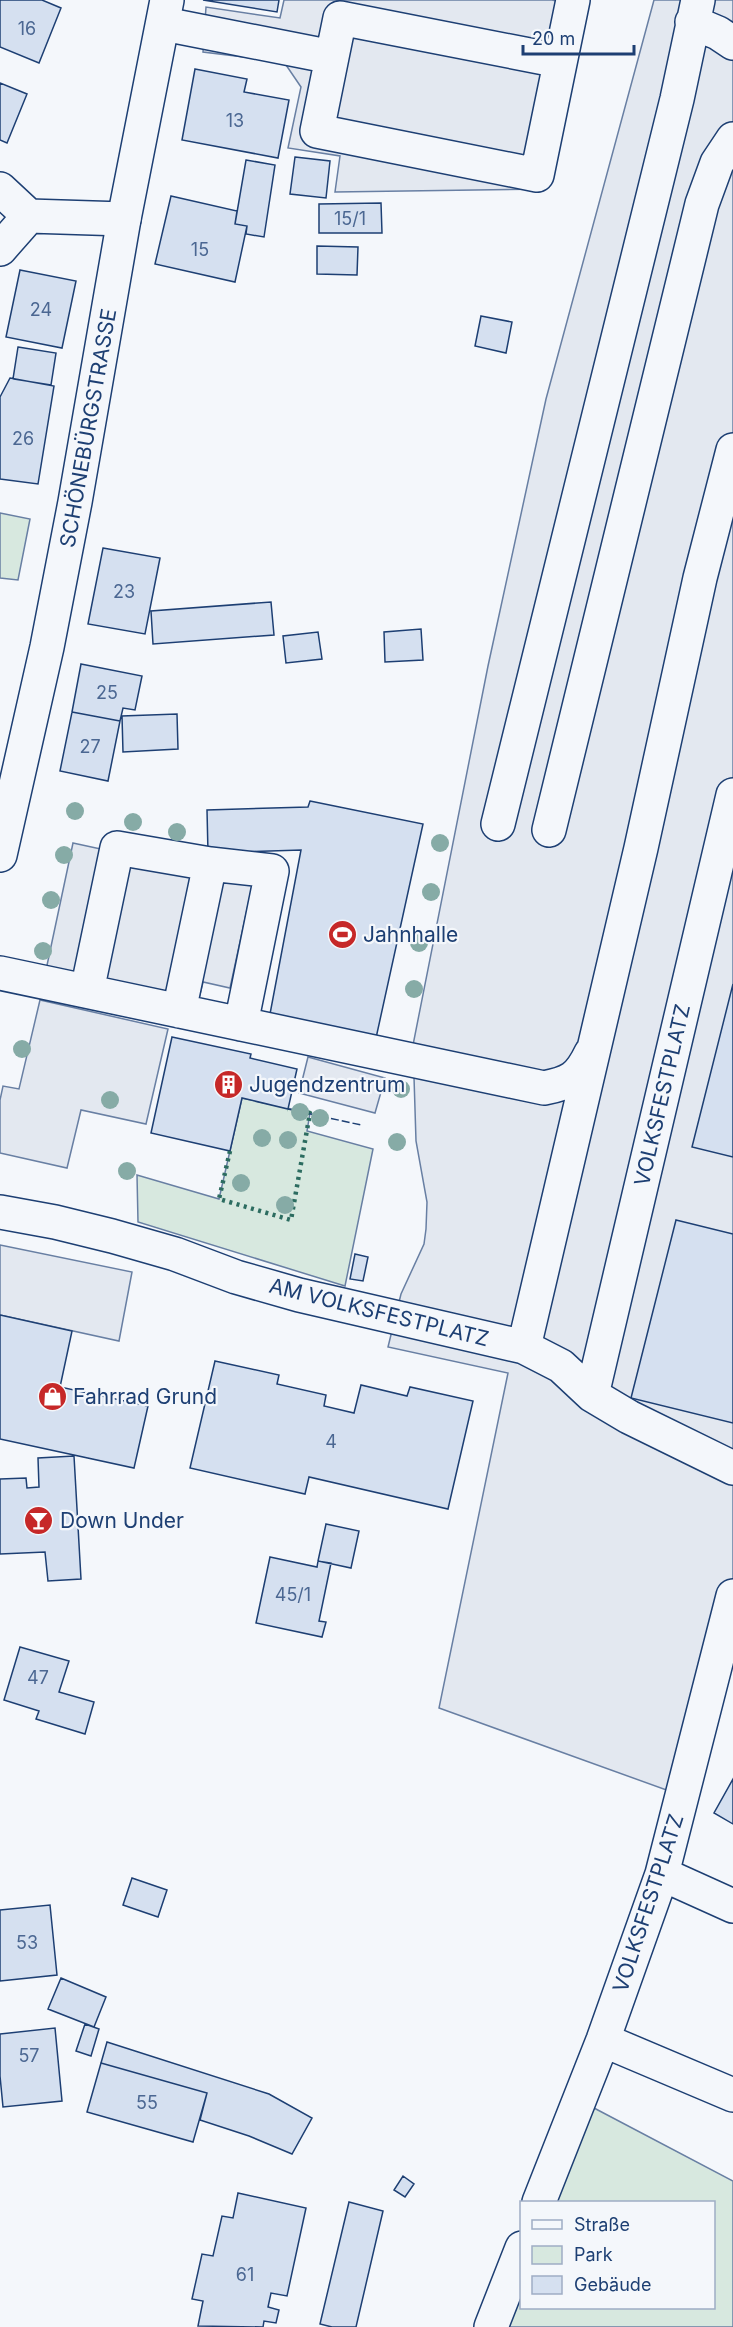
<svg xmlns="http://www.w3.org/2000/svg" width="733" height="2327" viewBox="0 0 733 2327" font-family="Inter,sans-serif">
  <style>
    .green { fill: #d7e8df; stroke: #687fa3; stroke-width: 1.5 }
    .parking { fill: #e3e8f0; stroke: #687fa3; stroke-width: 1.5 }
    .building { fill: #d5e0f0; stroke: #1d3f73; stroke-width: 1.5 }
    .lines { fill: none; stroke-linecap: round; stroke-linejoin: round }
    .minor-casing { stroke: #1d3f73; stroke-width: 36 }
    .major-casing { stroke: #1d3f73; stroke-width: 36 }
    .minor { stroke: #f4f7fb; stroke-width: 33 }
    .major { stroke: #f4f7fb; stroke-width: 33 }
    .hedge { stroke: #2c6c60; stroke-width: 4.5; stroke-dasharray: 3 4.5; stroke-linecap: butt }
    .fence { stroke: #1d3f73; stroke-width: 1.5; stroke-dasharray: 8 3; stroke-linecap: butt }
    .tree { fill: #86aba6 }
    .labels { text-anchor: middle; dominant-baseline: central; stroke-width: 4.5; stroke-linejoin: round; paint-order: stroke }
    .number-label { font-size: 18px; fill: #4b6792 }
    .street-label { font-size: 21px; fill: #1d3f73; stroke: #f4f7fb }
    .poi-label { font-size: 21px; fill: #1d3f73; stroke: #f4f7fb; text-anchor: start }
  </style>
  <rect width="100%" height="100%" fill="#f4f7fb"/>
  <path class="green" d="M0,513L30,519L18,580L0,578Z
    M242,1098L310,1113L307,1131L373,1149L345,1286L138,1222L137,1175L219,1199Z
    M594,2108L733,2181V2327H497L521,2271L522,2308H714V2202H552Z"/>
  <path class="parking" d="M284,0H552L583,7L544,189L335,192L340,156L288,148L301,87L284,62L203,52L206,7L280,18Z
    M654,0H733V1654L697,1801L439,1708L508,1373L388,1347L401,1294L424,1244L426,1229L427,1202L416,1141L413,1045L488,666L546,399Z
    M73,843L253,882L230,988L203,982L198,1003L46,970Z
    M40,1000L168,1029L146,1124L81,1110L67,1168L0,1153V1100L3,1086L19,1089Z
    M308,1057L385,1078L375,1113L299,1093Z
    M0,1245L132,1272L119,1341L0,1315Z"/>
  <path class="building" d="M0,0H42L61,8L39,63L0,47Z
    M203,0H279L277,12Z
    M195,69L247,79L244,92L289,100L278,158L182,140Z
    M0,83L27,94L7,143L0,140Z
    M295,157L330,161L326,198L290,194Z
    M246,160L275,165L264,237L246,234L247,226L235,224Z
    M171,196L237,211L235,224L247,226L235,282L155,264Z
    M381,203L382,233H319V204Z
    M317,246L358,247L357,275L317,274Z
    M20,270L76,281L62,348L6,337Z
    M481,316L512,322L506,353L475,346Z
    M18,347L56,353L51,385L13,379Z
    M10,378L54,386L38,484L0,479V397Z
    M103,548L160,558L145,634L88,624Z
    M271,602L274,635L153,644L151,611Z
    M421,629L423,660L385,662L384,632Z
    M318,632L322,659L286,663L283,636Z
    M81,664L142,676L135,710L123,708L120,721L72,712Z
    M72,712L120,721L108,781L60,771Z
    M177,714L178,749L123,752L122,716Z
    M310,801L423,824L376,1038L270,1014L301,850L208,853L207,810L308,807Z
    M733,984V1157L692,1147Z
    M172,1037L251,1054L250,1058L297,1069L288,1109L242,1098L230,1151L151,1133Z
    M676,1220L733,1234V1423L631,1398Z
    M355,1254L368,1257L363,1281L350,1279Z
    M0,1315L72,1331L60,1387L148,1406L134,1468L0,1439Z
    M215,1361L279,1375L277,1384L326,1395L324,1406L354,1413L361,1385L407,1396L410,1387L473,1401L448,1509L309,1477L305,1494L190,1468Z
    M74,1456L81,1579L48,1581L45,1552L0,1554V1479L26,1478L27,1488L39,1487L38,1458Z
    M326,1524L359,1531L351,1568L318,1561Z
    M270,1557L317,1567L318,1561L331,1563L319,1621L326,1622L322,1637L256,1623Z
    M20,1647L69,1661L59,1692L94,1702L85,1734L36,1719L39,1711L4,1700Z
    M733,1779V1824L714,1813Z
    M132,1878L167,1890L158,1917L123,1905Z
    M50,1905L57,1975L0,1981V1910Z
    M61,1978L106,1997L94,2027L48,2009Z
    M85,2024L99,2029L91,2056L76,2051Z
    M55,2028L62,2101L3,2107L0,2076V2034Z
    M107,2042L269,2094L312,2118L292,2154L249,2136L200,2120L207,2093L101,2063Z
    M101,2063L207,2093L193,2142L87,2112Z
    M403,2176L414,2184L405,2197L394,2190Z
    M238,2193L306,2208L287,2296L271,2293L268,2307L279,2310L276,2323L264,2321L263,2327L198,2326L203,2301L192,2299L202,2254L213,2256L222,2216L233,2218Z
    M349,2202L383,2211L356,2327H332L320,2324Z"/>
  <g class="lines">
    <defs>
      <path id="minor" d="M692,22L718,33L733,43
        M164,24L332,57L317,131L537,175L573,0
        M332,57L340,18L560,61
        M0,189L29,216
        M0,249L29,216L124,219
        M498,824L677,99L698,0
        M549,830L702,204L717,163L733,139
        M0,973L544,1088C570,1083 579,1078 591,1053
        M87,991L117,848L210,864
        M179,1011L210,864L272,871L241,1024
        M0,1212L55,1222L112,1236L175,1254L236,1277L299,1295L524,1347L561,1366L592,1395L629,1417L733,1468
        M524,1347L641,848L700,578L733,450
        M592,1395L733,795
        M662,1874L733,1906
        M603,2040L733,2095
        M539,2202L603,2040L662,1874L733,1596
        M491,2327L522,2248"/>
      <path id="major" d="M0,855L47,647L75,502L124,219L167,0"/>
    </defs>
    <use href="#minor" class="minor-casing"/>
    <use href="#major" class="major-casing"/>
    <use href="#minor" class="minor"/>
    <use href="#major" class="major"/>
    <path class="hedge" d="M230,1151L219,1199L291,1220L310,1113L288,1109"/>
    <path class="fence" d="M288,1109L361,1125"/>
  </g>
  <g class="tree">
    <circle cx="75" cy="811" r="9"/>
    <circle cx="133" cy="822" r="9"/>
    <circle cx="177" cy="832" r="9"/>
    <circle cx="440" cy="843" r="9"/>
    <circle cx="64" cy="855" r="9"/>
    <circle cx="431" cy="892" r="9"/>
    <circle cx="51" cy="900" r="9"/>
    <circle cx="419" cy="943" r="9"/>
    <circle cx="43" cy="951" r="9"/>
    <circle cx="414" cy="989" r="9"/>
    <circle cx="22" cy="1049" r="9"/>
    <circle cx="401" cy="1089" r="9"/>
    <circle cx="110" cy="1100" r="9"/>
    <circle cx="300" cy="1112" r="9"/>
    <circle cx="320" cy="1118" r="9"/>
    <circle cx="262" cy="1138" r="9"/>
    <circle cx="288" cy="1140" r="9"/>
    <circle cx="397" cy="1142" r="9"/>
    <circle cx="127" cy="1171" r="9"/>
    <circle cx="241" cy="1183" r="9"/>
    <circle cx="285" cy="1205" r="9"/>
  </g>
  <defs>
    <symbol id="stadium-disc" viewBox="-11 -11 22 22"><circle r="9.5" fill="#c62828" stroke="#f4f7fb"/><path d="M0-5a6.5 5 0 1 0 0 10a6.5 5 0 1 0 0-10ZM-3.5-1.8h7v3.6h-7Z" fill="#fff"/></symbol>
    <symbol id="building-disc" viewBox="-11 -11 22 22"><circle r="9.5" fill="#c62828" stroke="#f4f7fb"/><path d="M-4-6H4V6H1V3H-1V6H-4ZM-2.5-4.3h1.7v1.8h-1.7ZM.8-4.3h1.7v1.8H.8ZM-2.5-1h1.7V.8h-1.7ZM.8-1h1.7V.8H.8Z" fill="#fff"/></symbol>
    <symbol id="shop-disc" viewBox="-11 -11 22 22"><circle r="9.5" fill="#c62828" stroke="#f4f7fb"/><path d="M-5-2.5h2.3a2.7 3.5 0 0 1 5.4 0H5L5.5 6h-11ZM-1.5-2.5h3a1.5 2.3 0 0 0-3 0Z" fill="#fff"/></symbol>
    <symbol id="bar-disc" viewBox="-11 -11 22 22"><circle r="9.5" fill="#c62828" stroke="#f4f7fb"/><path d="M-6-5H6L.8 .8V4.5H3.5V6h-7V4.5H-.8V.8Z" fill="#fff"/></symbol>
  </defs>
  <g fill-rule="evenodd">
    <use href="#stadium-disc" x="326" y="918" width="33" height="33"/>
    <use href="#building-disc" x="212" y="1068" width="33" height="33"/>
    <use href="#shop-disc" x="36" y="1380" width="33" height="33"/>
    <use href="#bar-disc" x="22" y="1504" width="33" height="33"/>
  </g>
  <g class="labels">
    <g class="number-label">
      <text x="27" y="28">16</text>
      <text x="235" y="120">13</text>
      <text x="350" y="218">15/1</text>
      <text x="200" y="249">15</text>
      <text x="41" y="309">24</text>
      <text x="23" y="438">26</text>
      <text x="124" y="591">23</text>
      <text x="107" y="692">25</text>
      <text x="90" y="746">27</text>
      <text x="331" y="1441">4</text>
      <text x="293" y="1594">45/1</text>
      <text x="38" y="1677">47</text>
      <text x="27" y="1942">53</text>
      <text x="29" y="2055">57</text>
      <text x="147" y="2102">55</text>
      <text x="245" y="2274">61</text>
    </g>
    <g class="street-label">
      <text transform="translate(88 428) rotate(-80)">SCHÖNEBÜRGSTRASSE</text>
      <text transform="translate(662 1095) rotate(-77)">VOLKSFESTPLATZ</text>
      <text transform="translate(379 1312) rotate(14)">AM VOLKSFESTPLATZ</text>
      <text transform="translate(648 1903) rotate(-72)">VOLKSFESTPLATZ</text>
    </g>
    <g class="poi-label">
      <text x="363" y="934">Jahnhalle</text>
      <text x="249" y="1084">Jugendzentrum</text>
      <text x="73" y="1396">Fahrrad Grund</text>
      <text x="60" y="1520">Down Under</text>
    </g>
  </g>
  <rect x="520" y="2201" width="195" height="108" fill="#f4f7fb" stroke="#9eadc5" stroke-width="1.5"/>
  <rect x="532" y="2220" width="30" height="9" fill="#f4f7fb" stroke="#9eadc5" stroke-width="1.5"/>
  <text x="574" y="2231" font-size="18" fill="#1d3f73">Straße</text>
  <rect x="532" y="2246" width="30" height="18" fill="#d7e8df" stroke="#9eadc5" stroke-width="1.5"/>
  <text x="574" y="2261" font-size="18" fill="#1d3f73">Park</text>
  <rect x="532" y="2276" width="30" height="18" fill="#d5e0f0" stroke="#9eadc5" stroke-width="1.5"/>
  <text x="574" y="2291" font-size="18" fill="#1d3f73">Gebäude</text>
  <path d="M523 45v9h111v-9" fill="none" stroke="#1d3f73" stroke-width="3"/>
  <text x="532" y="45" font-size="18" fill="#1d3f73" stroke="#f4f7fb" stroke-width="4.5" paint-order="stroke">20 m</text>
</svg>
